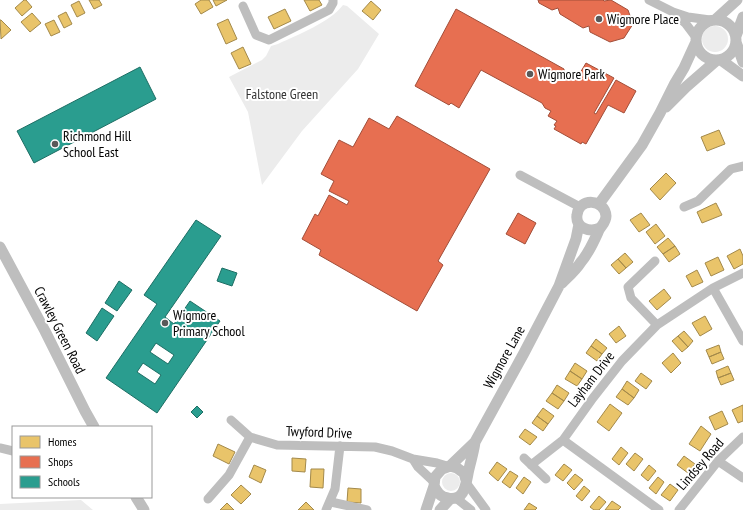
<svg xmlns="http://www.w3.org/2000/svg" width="743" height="510" viewBox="0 0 743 510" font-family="'PT Sans Narrow',sans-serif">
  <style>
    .green { fill: #ececec }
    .homes { fill: #e9c46a; stroke: #a3894a }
    .shops { fill: #e76f51; stroke: #a24e39 }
    .schools { fill: #2a9d8f; stroke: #1d6e64; fill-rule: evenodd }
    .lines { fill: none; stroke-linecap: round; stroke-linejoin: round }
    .minor { stroke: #bebebe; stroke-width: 9 }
    .tertiary { stroke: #bebebe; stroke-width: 11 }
    .poi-dot { fill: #595959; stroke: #fff; stroke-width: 1.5 }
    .labels { text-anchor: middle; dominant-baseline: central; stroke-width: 4; stroke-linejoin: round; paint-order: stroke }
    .poi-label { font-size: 14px; fill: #000; stroke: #fff; text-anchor: start }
    .park-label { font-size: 14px; fill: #333; stroke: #fff }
    .street-label { font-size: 14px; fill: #000; stroke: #fff }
  </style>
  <rect width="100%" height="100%" fill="#fff"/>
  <path class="green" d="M343,5L347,6L379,34L358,69L302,131L262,185L248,112L229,77L262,60L266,56L271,46L278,44C299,34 329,23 343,5Z
    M702 39a13 13 0 1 1 26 0a13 13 0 1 1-26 0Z
    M442 482a9 9 0 1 1 18 0a9 9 0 1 1-18 0Z
    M81,500L93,510H0V504Z"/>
  <path class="homes" d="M24,0H26L32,7L22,16L15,8Z
    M89,0H99L102,5L94,9Z
    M201,0H209L213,7L201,14L195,4Z
    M213,0H227L216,6Z
    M304,0H319L322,5L310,11Z
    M79,1L85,13L77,17L71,5Z
    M371,1L381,10L373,20L362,11Z
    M285,9L291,21L274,29L268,17Z
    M66,12L72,24L64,28L58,16Z
    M32,13L41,23L30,32L21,22Z
    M228,19L237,39L226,44L217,24Z
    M0,20H1L11,30L1,39Z
    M54,20L60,32L51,36L45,24Z
    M243,47L251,64L239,69L231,53Z
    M719,130L725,144L707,151L701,137Z
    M666,173L676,183L660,200L650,189Z
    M716,203L722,215L702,223L697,212Z
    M641,213L650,225L639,232L630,220Z
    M656,224L665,236L655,244L646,232Z
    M668,238L675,246L663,254L657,247Z
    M675,246L680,254L669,262L663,254Z
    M740,249L743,256V264L734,269L727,256Z
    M625,253L633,262L626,268L618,259Z
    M718,257L724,270L711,276L705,263Z
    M618,259L626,268L619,274L611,265Z
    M697,270L703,282L692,287L686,276Z
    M664,289L671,298L657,310L649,301Z
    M705,316L712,329L700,336L692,323Z
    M619,326L626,336L616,343L609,334Z
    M684,331L693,341L688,347L678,336Z
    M678,336L688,347L682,352L672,341Z
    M596,339L607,348L602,354L591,346Z
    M719,345L721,352L709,357L706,350Z
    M591,346L602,354L597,361L586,353Z
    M721,352L724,359L712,364L709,357Z
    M673,353L681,363L671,373L662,363Z
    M575,363L587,371L582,379L570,371Z
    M728,366L731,373L718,378L716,371Z
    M570,371L582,379L577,386L565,379Z
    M641,373L652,381L646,389L635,381Z
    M731,373L734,380L721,385L718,378Z
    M627,381L639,390L634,398L622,389Z
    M557,385L569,393L564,401L552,393Z
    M622,389L634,398L628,405L616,397Z
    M552,393L564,401L558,409L546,401Z
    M610,404L622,413L609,431L597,422Z
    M743,405V421L738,423L732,410Z
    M543,408L554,416L548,424L537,416Z
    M722,411L728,424L715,430L709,417Z
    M537,416L548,424L543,431L532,423Z
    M701,426L711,434L700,451L689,444Z
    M525,429L537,437L530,445L519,437Z
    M218,444L235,452L229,464L213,456Z
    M621,447L628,453L619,465L612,459Z
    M635,453L643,459L634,471L626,464Z
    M684,456L695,464L688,473L677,465Z
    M292,458L306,459L305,472L292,471Z
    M497,462L507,469L498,481L489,473Z
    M564,464L572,470L563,481L555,475Z
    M254,465L266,470L261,483L249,477Z
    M649,465L656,471L648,481L641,475Z
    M311,469H324L323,488L310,487Z
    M510,471L518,476L510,488L502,482Z
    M575,474L583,480L574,490L567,483Z
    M524,477L531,482L523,494L516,488Z
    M658,477L664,482L656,494L649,488Z
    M670,484L678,490L670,501L661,495Z
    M241,485L251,494L241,504L231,495Z
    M584,486L590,491L582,501L576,496Z
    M348,488L361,489V503L347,502Z
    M599,496L606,502L599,510H594L590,507Z
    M612,501L621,507L618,510H605Z
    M306,502L314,510H298Z
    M227,503L234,510H220Z
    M529,503L537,508L535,510H524Z"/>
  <path class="shops" d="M538,0H603L604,1L611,0L628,10L633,24L624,38L610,42L590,32L589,26L583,28L560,14L558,8L552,10L539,3Z
    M456,9L564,69V71L577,78L586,63L614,78L594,113L596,114L616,80L636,91L624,113L608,105L586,144L582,142L581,144L554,129L556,126L554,125L557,121L548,116L551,111L545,108L542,103L481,70L459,108L451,103L449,105L415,86Z
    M397,116L490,169L438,261L443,265L417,311L319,255L321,250L302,239L315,214L318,216L329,195L347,205L349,201L329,191L334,181L321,174L339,140L353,147L369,118L389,129Z
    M518,213L536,223L525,244L506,234Z"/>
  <path class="schools" d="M140,67L156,99L34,163L17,131Z
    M196,220L221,236L165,317L174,324L190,301L220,321L157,413L106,378L157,304L144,295ZM156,343L174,355L168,364L150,352ZM143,363L161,375L155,384L137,372Z
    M222,268L237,273L232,286L217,281Z
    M119,281L132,290L117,311L105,303Z
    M102,308L114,316L97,341L86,333Z
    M197,406L203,412L197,418L191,412Z"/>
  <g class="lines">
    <path class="minor" d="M649,0L673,12L688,17L710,20
      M243,6L256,35L269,40L329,10L333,3V0
      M676,15L686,24L695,36
      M520,175L580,207
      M684,207L698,201L731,169L743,166
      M655,261L628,287L631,298L657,325
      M713,288L743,341
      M231,420L250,437L277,445L375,447L392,451L413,459L437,463L447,466
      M0,448L13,451
      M524,458L546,479
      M413,459L418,467L434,482
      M718,461L743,478
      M531,465L563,440
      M467,484L486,510
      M456,498L471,510
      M208,499L229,475L250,437
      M331,502L367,510
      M326,510L335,489L340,446
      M659,510L563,440L593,398L622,361L657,325L713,288L743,273
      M679,510L718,461L743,437"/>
    <path class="tertiary" d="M716,19L737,0
      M696 40a20 20 0 1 1 40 0a20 20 0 1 1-40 0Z
      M736,36L743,17
      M736,42L743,62
      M721,60L743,76
      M666,107L686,87L717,60
      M599,204L642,145L660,113L675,83L684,68L695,44
      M0,247L45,331L85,411L94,427
      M562,283C569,276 576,270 581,262C589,253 594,241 599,230C602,225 606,222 606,216C605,199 579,197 577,215C575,228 590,233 600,228
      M450,466L475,442L524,353L559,286L576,239L579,224
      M434,486C437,492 440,497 448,498C466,502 466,481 469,469C471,460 474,451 475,442
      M136,497L144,510
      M426,510L434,486L435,477L442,469L450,466L457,468L464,473L466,480
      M440,510L450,499"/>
  </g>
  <g class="poi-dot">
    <circle cx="599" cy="19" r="4"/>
    <circle cx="530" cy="74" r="4"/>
    <circle cx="55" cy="144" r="4"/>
    <circle cx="165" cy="323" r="4"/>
  </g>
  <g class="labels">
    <g class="poi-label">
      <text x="607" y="19">Wigmore Place</text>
      <text x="538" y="74">Wigmore Park</text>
      <text x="63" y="136">Richmond Hill<tspan x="63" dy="16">School East</tspan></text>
      <text x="173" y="315">Wigmore<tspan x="173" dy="16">Primary School</tspan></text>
    </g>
    <g class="park-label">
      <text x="282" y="94">Falstone Green</text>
    </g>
    <g class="street-label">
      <text transform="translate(60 330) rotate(63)">Crawley Green Road</text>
      <text transform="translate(504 357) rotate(-61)">Wigmore Lane</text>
      <text transform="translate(591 379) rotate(-52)">Layham Drive</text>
      <text transform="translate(319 432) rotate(2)">Twyford Drive</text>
      <text transform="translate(700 464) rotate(-49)">Lindsey Road</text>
    </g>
  </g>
  <rect x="12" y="426" width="140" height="72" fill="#ffffff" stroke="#999999"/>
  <rect x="20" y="436" width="20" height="12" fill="#e9c46a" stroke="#999999"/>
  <text x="48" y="446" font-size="12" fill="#000000">Homes</text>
  <rect x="20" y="456" width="20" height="12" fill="#e76f51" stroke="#999999"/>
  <text x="48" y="466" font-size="12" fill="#000000">Shops</text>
  <rect x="20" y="476" width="20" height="12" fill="#2a9d8f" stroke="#999999"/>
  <text x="48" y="486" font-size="12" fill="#000000">Schools</text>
</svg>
